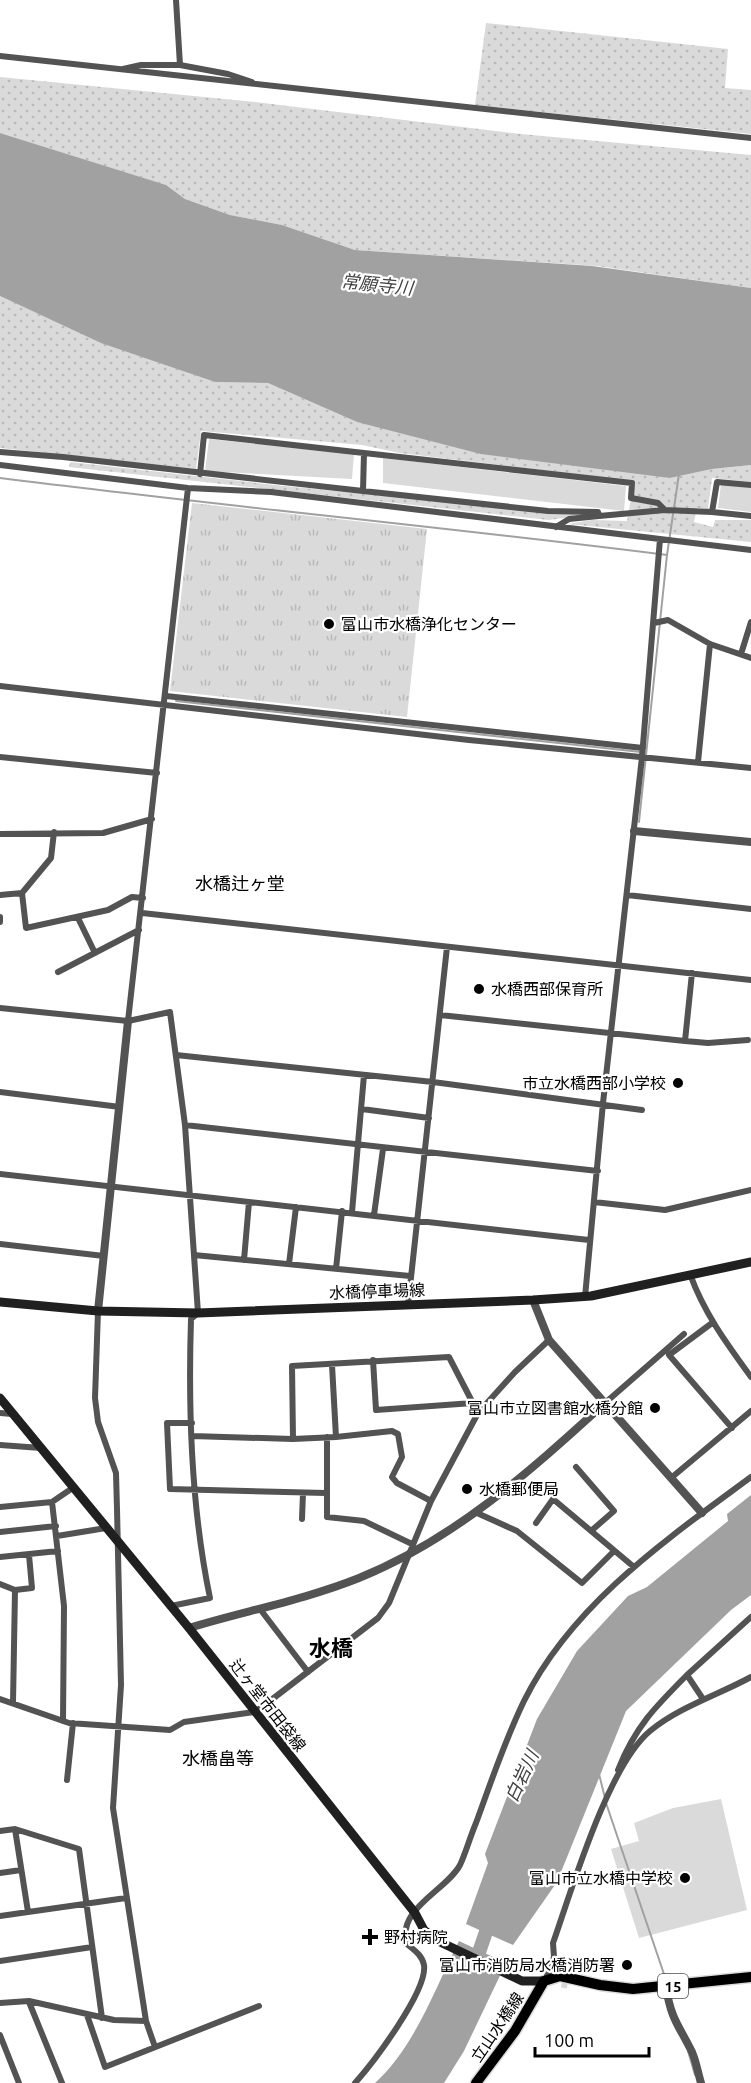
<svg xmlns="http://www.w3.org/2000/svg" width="751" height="2083" viewBox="0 0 751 2083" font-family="Ubuntu,'Noto Sans JP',sans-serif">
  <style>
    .grass { fill: url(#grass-dots) }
    .park { fill: url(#park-tufts) }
    .garden { fill: #dadada }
    .water { fill: #a1a1a1 }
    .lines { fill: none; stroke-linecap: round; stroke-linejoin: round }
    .stream { stroke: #a1a1a1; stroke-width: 2 }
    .river { stroke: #a1a1a1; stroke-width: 14 }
    .minor-tunnel { stroke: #d9d9d9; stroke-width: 6; stroke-dasharray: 6 3; stroke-linecap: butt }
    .primary-casing { stroke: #dbdbdb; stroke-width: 13 }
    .minor { stroke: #535353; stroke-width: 6 }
    .tertiary { stroke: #535353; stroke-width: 8 }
    .secondary { stroke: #202020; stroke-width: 9 }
    .primary { stroke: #000; stroke-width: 10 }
    .poi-dot { fill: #000; stroke: #fff; stroke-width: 2 }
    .labels { text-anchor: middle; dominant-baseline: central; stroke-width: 4.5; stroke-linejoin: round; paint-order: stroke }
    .shield { fill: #fff; stroke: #4c4c4c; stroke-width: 1.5 }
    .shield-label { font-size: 15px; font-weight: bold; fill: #000 }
    .poi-label { font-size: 16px; fill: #000; stroke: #fff; text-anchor: start }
    .street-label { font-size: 16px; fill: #000; stroke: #fff }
    .water-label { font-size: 18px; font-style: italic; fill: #424242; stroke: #fff }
    .neighbourhood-label { font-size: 18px; fill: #000; stroke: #fff }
    .district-label { font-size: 22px; font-weight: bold; fill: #000; stroke: #fff }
  </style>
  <defs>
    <pattern id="grass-dots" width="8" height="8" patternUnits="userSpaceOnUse" patternTransform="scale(1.5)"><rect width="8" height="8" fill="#dadada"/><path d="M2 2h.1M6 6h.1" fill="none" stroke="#b9b9b9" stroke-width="1.8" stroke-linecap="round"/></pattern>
    <pattern id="park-tufts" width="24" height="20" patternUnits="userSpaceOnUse" patternTransform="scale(1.5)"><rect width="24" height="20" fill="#dadada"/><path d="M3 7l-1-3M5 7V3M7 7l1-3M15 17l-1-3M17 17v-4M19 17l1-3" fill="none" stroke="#b9b9b9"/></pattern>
  </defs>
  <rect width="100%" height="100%" fill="#fff"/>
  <path class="grass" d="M486,23L728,49L725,88L751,90V134L475,105Z
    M0,77L255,102L521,134L751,155V288L597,266L355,250L282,225L230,215L185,199L165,185L0,133Z
    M0,296L100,342L215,382L268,383L357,422L670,478L712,469L751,465V482L712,478L708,509L697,508L694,522L713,527L715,520H751V542L568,524L592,520L627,521L634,481L400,453L362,445L201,431L196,469L0,448Z
    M70,462L284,486L586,515L549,520L69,467Z"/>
  <path class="park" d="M192,503L427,529L407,717L170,691Z"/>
  <path class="garden" d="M209,439L354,454L352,479L205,471Z
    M383,458L626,486L624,511L383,483Z
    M721,484L751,488V512L718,508Z
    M721,1799L747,1910L639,1938L611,1849L639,1841L634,1823L673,1808Z"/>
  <path class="water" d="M0,133L166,185L185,199L230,215L282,225L355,250L592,266L751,288V465L712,469L670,478L481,454L357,422L268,383L215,382L101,343L0,296Z
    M751,1495V1595L731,1610L626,1711L557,1882L513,1945L466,1924L488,1863L485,1854L537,1719L577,1651L628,1596L647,1587L728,1521L727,1514Z
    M459,1941L506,1963L464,2051L444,2083H375C415,2047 435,1988 459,1941Z"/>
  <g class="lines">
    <path class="stream" d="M0,478C222,506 445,527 667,555
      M176,701L641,752
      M639,822L667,555L679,474
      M599,1774L605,1798
      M606,1803L667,1983
      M688,2051L695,2075"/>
    <path class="river" d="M474,1967L491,1917"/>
    <path class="minor-tunnel" d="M564,1988L567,1967"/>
    <defs>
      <path id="primary" d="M476,2083L515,2031L544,1981L560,1976L600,1985L633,1989L751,1977"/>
    </defs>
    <use href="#primary" class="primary-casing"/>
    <path class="minor" d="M0,56L751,138
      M180,65L228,74L252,82
      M123,69L141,65H180L176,0
      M0,452L63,457L363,491
      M0,465L188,488L271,492L751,550
      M200,474L204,435L364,453
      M751,485L717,482L712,512L751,516
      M599,516L665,510
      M556,527L569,519L599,516L598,512L548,511L363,491L364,453L632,483L631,498L658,503L665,510L712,512
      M654,623L668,620L710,644L751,658
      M741,654L751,622
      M0,686L469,740L751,768
      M166,696L643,748
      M0,757L157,773
      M698,762L710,644
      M0,834L103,833L152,819
      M22,893L26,928L108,910L132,897L143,898
      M0,895L22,893L51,858L54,832
      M627,895L751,909
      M142,913L751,980
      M0,917V922
      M78,918L95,953
      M58,972L139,930
      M692,973L685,1041L708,1043L748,1040
      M0,1008L128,1021L170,1012L185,1125L198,1313L191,1319C188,1412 191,1507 210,1598L171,1606
      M440,1015L685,1041
      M128,1021L188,488
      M176,1055L433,1082L642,1110
      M0,1092L120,1107
      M362,1109L429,1118
      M185,1125L598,1171
      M0,1174L589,1240
      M594,1202L665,1210L751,1190
      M352,1212L364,1075
      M374,1215L383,1149
      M0,1244L104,1256
      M194,1255L410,1276
      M244,1260L249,1202
      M289,1264L296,1207
      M336,1269L342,1211
      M690,1274C704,1313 727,1344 751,1377
      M585,1297L603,1103L642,757L660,539
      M408,1305L447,947
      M98,1311L95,1398L98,1422L116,1473L117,1509L121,1685L113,1808L146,2021L155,2047
      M712,1323L669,1355L732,1428
      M373,1360L376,1410L473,1403
      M605,1403L684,1334
      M0,1413L12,1414
      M192,1423H167L170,1489L326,1493
      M192,1436L293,1439L336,1437L332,1365
      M327,1437V1517L364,1521L412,1544
      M336,1437L392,1431L398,1434L402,1457L392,1477L397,1483L431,1501
      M293,1439L292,1366L449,1357L478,1413
      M0,1445L41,1448
      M576,1467L614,1511L591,1531
      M671,1478L751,1411
      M52,1502L64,1606L63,1721
      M0,1507L52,1502L74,1487
      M477,1513L517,1531L582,1583L614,1551
      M302,1519L303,1493
      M536,1523L553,1499L634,1567
      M0,1532L56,1526
      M57,1536L106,1528
      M0,1557L58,1551
      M0,1584L15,1590
      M260,1609L308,1672
      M0,1699L69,1723L170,1730L184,1722L254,1712L262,1707L378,1618L389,1603L431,1501L478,1413L515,1372L549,1340
      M703,1699L687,1675L751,1617
      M13,1703L15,1590L32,1588L29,1555
      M618,1770C635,1727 655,1707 687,1675
      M67,1780L73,1723
      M15,1829L28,1912
      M0,1831L15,1829L79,1849L102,2018
      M0,1873L21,1870
      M0,1916L126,1898
      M0,1961L92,1947
      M545,1981L554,1957L553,1943C572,1889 608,1766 650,1731C679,1707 718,1695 751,1677
      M29,2002L62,2083
      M0,2003L29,2001L114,2020L146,2021
      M87,2015L105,2067L259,2006
      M0,2035L19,2083
      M355,2083C372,2064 428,1991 424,1965C422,1955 414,1950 407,1944C396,1909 446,1891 460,1865C466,1852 470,1837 476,1823C491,1782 505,1740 524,1701C572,1604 667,1539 751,1477"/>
    <path class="tertiary" d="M634,831L751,842
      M533,1300L549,1340L702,1513
      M98,1311L128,1021
      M189,1628C245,1611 304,1600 359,1578C455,1539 529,1472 605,1403
      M666,1987C671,2019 678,2024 692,2052C696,2061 698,2073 701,2083"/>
    <path class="secondary" d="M0,1302L98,1311L198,1313L533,1300L591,1296L751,1262
      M0,1398L189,1628L415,1913L424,1930L438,1941L522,1981H544"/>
    <use href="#primary" class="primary"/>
  </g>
  <g class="poi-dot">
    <circle cx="329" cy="624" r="6"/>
    <circle cx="479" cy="989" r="6"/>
    <circle cx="678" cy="1083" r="6"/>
    <circle cx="655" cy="1408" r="6"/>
    <circle cx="467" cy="1489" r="6"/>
    <circle cx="685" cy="1878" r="6"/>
    <path d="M367 1928h6v6h6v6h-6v6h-6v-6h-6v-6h6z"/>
    <circle cx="627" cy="1965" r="6"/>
  </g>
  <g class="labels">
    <rect class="shield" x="658" y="1974" width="30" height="24" rx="4.5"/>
    <g class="shield-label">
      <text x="673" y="1986">15</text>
    </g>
    <g class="poi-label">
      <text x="341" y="624">富山市水橋浄化センター</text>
      <text x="491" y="989">水橋西部保育所</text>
      <text x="666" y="1083" text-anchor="end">市立水橋西部小学校</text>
      <text x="643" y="1408" text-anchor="end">富山市立図書館水橋分館</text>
      <text x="479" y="1489">水橋郵便局</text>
      <text x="673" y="1878" text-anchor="end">富山市立水橋中学校</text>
      <text x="384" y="1937">野村病院</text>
      <text x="615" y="1965" text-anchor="end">富山市消防局水橋消防署</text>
    </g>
    <g class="street-label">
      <text transform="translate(377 1291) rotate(-2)">水橋停車場線</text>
      <text transform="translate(268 1705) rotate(52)">辻ヶ堂市田袋線</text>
      <text transform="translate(497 2027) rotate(-56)">立山水橋線</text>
    </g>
    <g class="water-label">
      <text transform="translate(377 284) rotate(6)">常願寺川</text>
      <text transform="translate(521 1776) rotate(-65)">白岩川</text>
    </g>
    <g class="neighbourhood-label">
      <text x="240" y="883">水橋辻ヶ堂</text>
      <text x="218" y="1758">水橋畠等</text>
    </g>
    <g class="district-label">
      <text x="331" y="1647">水橋</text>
    </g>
  </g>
  <path d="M535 2047v9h114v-9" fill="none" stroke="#000000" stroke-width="3"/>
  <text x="544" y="2047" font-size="18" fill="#000000" stroke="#ffffff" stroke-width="4.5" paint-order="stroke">100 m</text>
</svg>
